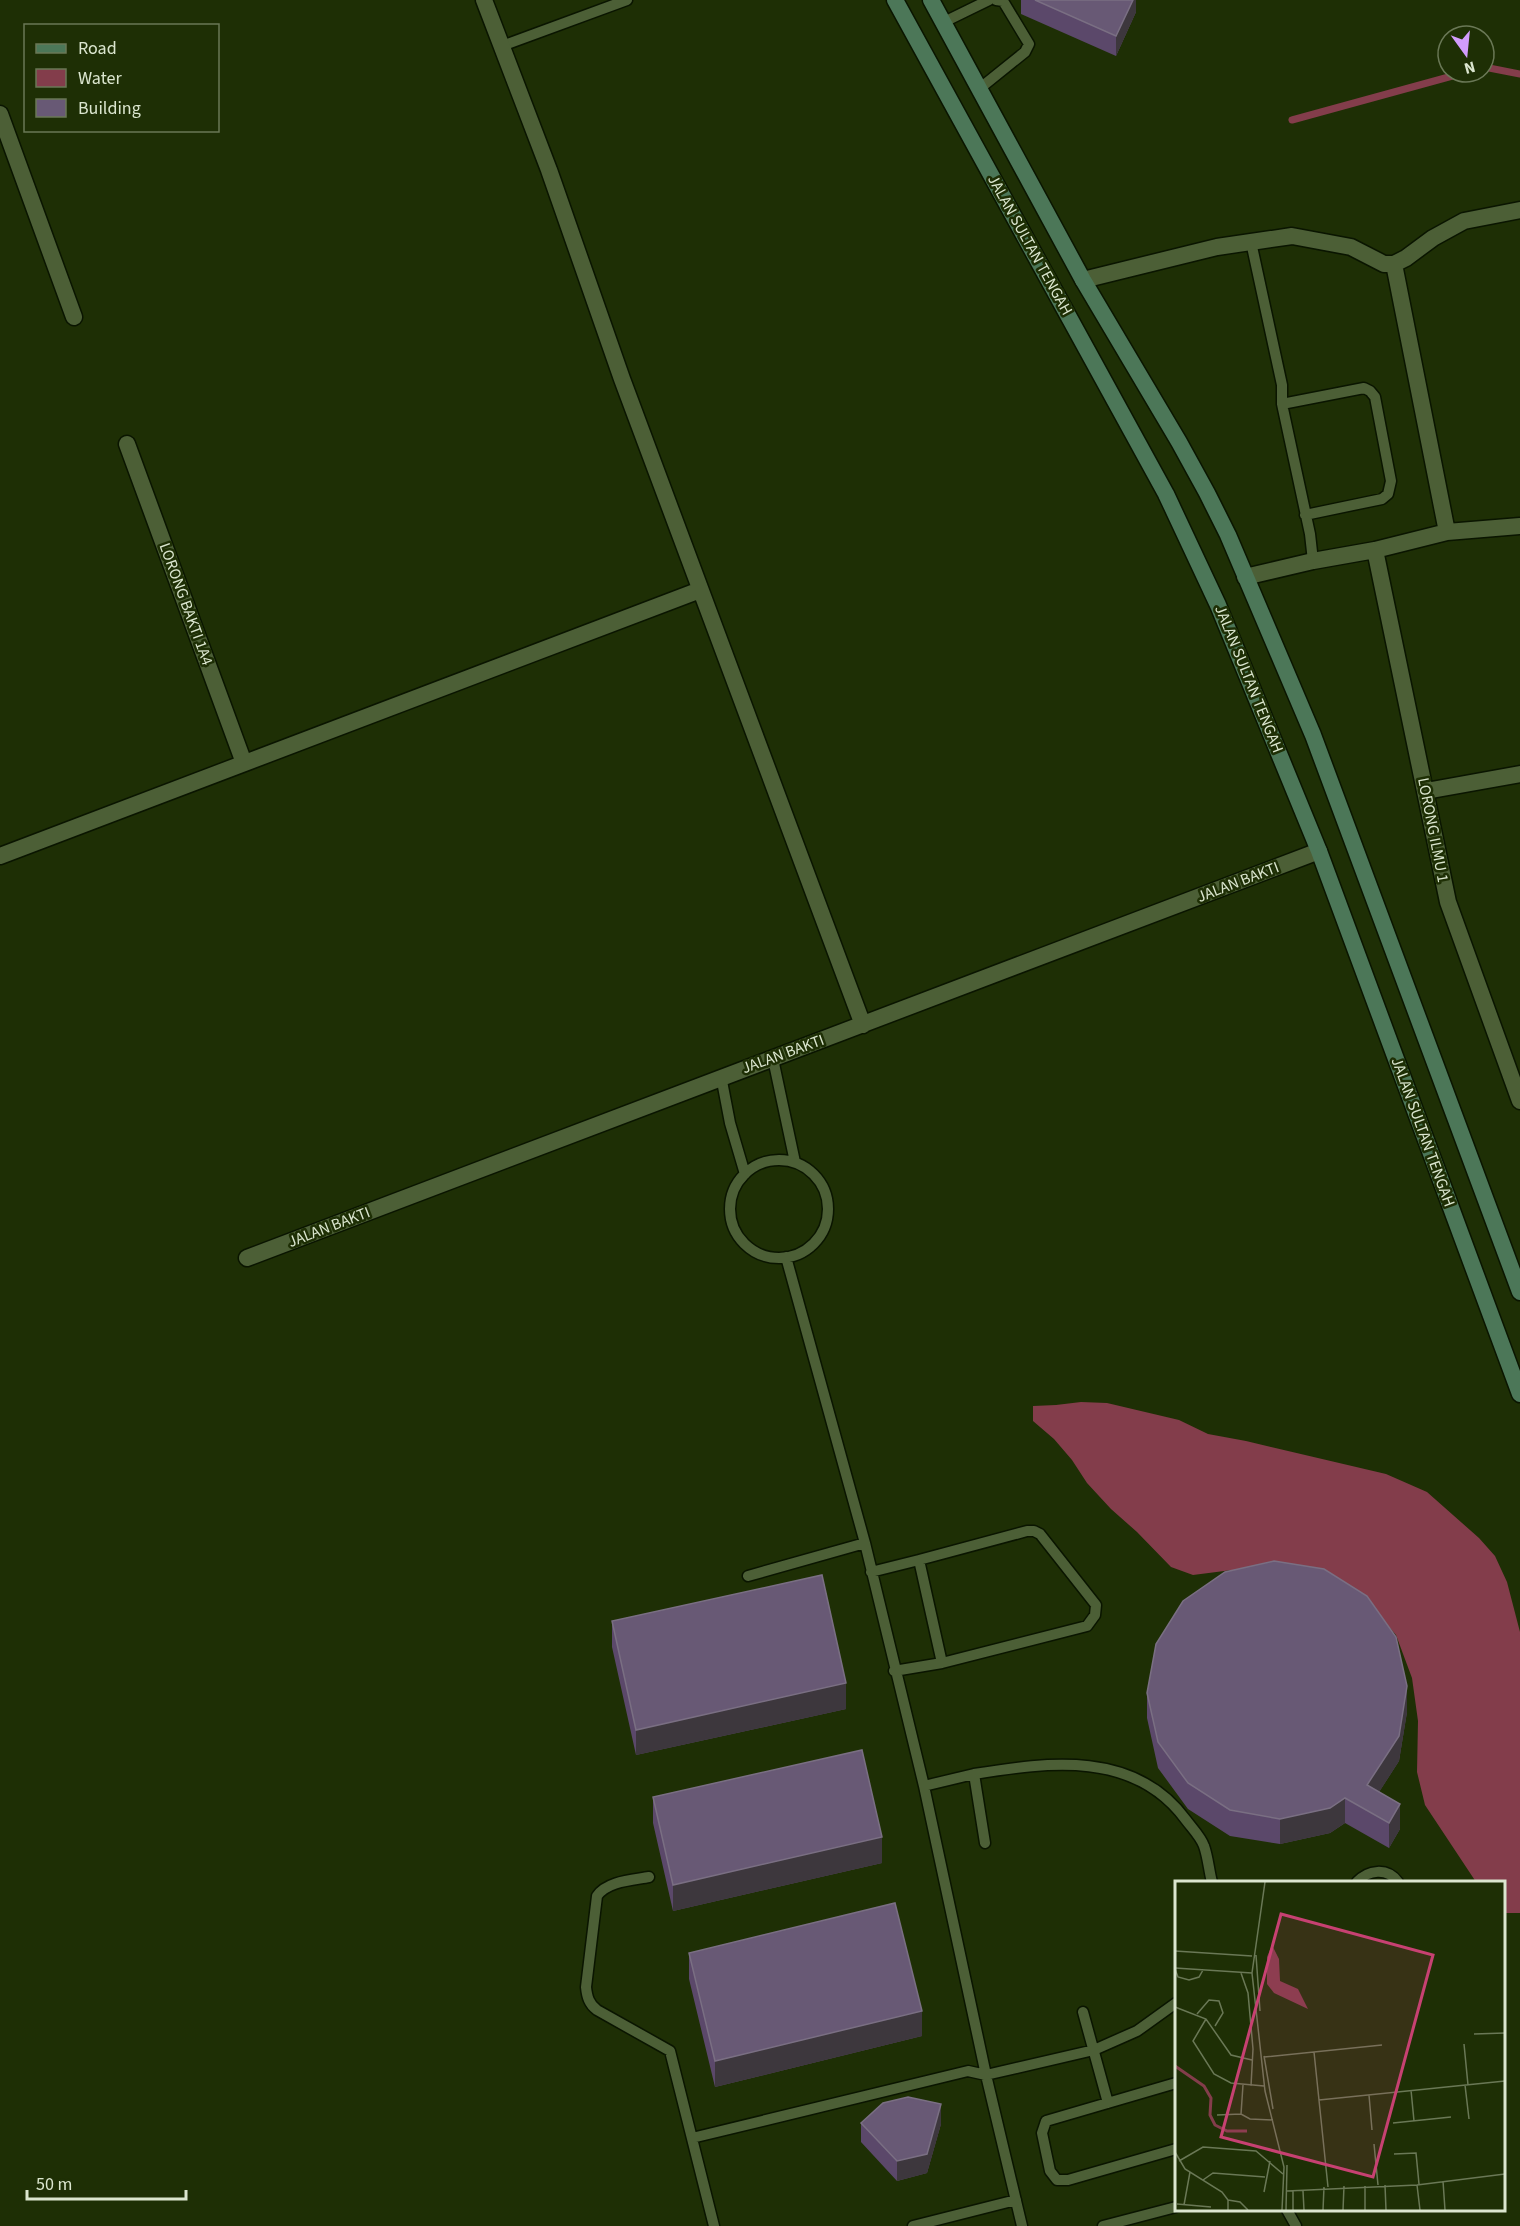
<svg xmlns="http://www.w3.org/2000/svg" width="1520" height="2226" viewBox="0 0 1520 2226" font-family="'Source Sans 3',sans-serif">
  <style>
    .water { fill: #833d4b }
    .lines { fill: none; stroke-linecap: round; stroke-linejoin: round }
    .stream { stroke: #833d4b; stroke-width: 7 }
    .service-casing { stroke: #0a1500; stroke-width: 13 }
    .minor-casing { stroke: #0a1500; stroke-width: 19 }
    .secondary-casing { stroke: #0a1500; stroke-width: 19 }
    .service { stroke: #4c5f36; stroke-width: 10 }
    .minor { stroke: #4c5f36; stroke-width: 16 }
    .secondary { stroke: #4c7758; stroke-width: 16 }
    .wall { fill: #5b486a }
    .shaded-wall { fill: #3d373d }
    .building { fill: #685975; stroke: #7a6f83; stroke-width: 1.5 }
    .labels { text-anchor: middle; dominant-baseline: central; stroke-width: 5; stroke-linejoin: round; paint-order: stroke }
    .street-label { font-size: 16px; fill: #dbe6cf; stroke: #1e2f05 }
    .inset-river { fill: none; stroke: #833d4b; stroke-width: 3 }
    .inset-road { fill: none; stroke: #6a7856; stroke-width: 1.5 }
    .view { fill: #c74172; fill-opacity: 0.15; stroke: #c74172; stroke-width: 3 }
    .inset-edge { fill: none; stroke: #dbe6cf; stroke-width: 3 }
  </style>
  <rect width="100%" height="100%" fill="#1e2f05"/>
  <path class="water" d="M1081,1402L1107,1403L1179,1420L1208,1434L1246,1441L1386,1474L1427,1492L1479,1538L1495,1556L1507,1582L1520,1632V1913H1506L1504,1911V1882H1476L1425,1805L1417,1772L1418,1721L1412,1678L1396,1635L1367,1601L1282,1570H1232L1193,1575L1171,1567L1137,1532L1111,1509L1087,1483L1072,1460L1054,1439L1033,1421V1406L1056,1405Z"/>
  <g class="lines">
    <path class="stream" d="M1484,67L1520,74
      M1292,120L1467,72"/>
    <defs>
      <path id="service" d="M944,22L989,0
        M502,46L627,0
        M979,89L1025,52L1029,44L1003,1L996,0
        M1251,242L1282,385V404L1310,534L1313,561
        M1282,404L1364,388L1370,391L1375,397L1391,481L1388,494L1382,499L1305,515
        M773,1059L795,1162
        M721,1076L730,1123L745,1174
        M730 1209a49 49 0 1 1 98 0a49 49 0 1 1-98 0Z
        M786,1257L865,1543L924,1786L986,2075L1022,2226
        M871,1572L919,1560
        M748,1576L865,1543
        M894,1671L942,1663L919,1560L1027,1531H1034L1040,1534L1096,1605L1095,1615L1087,1626L942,1663
        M974,1774C1049,1762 1135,1750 1186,1820C1192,1828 1201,1837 1204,1846C1208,1857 1209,1871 1212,1882
        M924,1786L974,1774L985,1843
        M649,1877C633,1880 607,1881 597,1896L586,1987C587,1997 589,2004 597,2010L670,2051L714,2226
        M1357,1882C1368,1870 1387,1867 1398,1882
        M1083,2012L1108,2103
        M1176,2083L1046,2121L1042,2133L1050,2171L1057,2180H1068L1176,2149
        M692,2138L968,2071L986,2075L1094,2050L1137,2031L1176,2003
        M1287,2210L1296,2226
        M913,2226L1016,2200
        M1103,2226L1176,2207"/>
      <path id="minor" d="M484,0L549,170L622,379L863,1025
        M0,114L74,317
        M1394,264L1447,532
        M1083,280L1217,247L1292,236L1351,247L1384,264H1394L1406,258L1433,238L1464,221L1520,210
        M127,444L244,763
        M1375,550L1448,902L1520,1101
        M1245,577L1313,561L1375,550L1447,532L1520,526
        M1426,791L1520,774
        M0,856L700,590
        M247,1258L1319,851"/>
      <path id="secondary" d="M895,0L1166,494L1218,605L1319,851L1520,1394
        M931,0L1083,280L1179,442L1207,493L1228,535L1313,735L1520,1292"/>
    </defs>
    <use href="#service" class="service-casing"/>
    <use href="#minor" class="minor-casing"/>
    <use href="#secondary" class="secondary-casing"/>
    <use href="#service" class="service"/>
    <use href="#minor" class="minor"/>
    <use href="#secondary" class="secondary"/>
  </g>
  <path class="wall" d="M1021,0H1136V12L1116,56L1021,14Z
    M612,1621L846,1709L636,1755L612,1647Z
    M1147,1693L1407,1712L1399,1761L1379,1792L1400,1829L1389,1848L1345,1823L1330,1833L1280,1844L1230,1836L1188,1809L1158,1768L1147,1718Z
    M653,1797L882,1863L673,1911L653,1823Z
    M689,1953L922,2036L715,2087L689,1979Z
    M861,2123L941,2124L927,2173L897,2181L861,2142Z"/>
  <path class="shaded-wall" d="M1133,0H1136V12L1116,56V36Z
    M846,1683V1709L636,1755V1730Z
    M1407,1686V1712L1399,1761L1367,1811V1785Z
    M1345,1798V1823L1330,1833L1280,1844V1819Z
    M1400,1804V1829L1389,1848V1823Z
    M882,1837V1863L673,1911V1885Z
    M922,2011V2036L715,2087V2061Z
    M941,2104V2124L927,2173L897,2181V2161Z"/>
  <path class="building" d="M1035,0H1133L1116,36Z
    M1274,1561L1324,1569L1367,1596L1396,1637L1407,1686L1399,1736L1367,1785L1400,1804L1389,1823L1345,1798L1330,1808L1280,1819L1230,1810L1188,1783L1158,1742L1147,1693L1156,1644L1183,1601L1225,1572Z
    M822,1575L846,1683L636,1730L612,1621Z
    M862,1750L882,1837L673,1885L653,1797Z
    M895,1903L922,2011L715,2061L689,1953Z
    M908,2097L941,2104L927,2154L897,2161L861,2123L883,2103Z"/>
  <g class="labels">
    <g class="street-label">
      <text transform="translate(1030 245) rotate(61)">JALAN SULTAN TENGAH</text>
      <text transform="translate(186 604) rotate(70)">LORONG BAKTI 1A4</text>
      <text transform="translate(1249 679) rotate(68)">JALAN SULTAN TENGAH</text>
      <text transform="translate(1433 830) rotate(79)">LORONG ILMU 1</text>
      <text transform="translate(1238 882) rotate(-21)">JALAN BAKTI</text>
      <text transform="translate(783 1054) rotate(-20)">JALAN BAKTI</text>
      <text transform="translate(1423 1132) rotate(70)">JALAN SULTAN TENGAH</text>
      <text transform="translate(329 1227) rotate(-21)">JALAN BAKTI</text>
    </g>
  </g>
  <g transform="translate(1175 1881)">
    <rect width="330" height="330" fill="#1e2f05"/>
    <path d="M97,64L104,78L105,100L123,108L133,128L99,112L92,103V76Z" fill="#833d4b"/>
    <path class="inset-river" d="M0,185L29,205L36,217L35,234L40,244L52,250H72"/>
    <path class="inset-road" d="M90,1L77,92L90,210L109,286L107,329M0,70L77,75M81,74L85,130M0,87L77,92M0,88L3,96L14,99L24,96L28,89M66,92L73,112L78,168L76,205M0,126L31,138L56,174L77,179M22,133L34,119L44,120L48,132L40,145M31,138L18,160L39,193L56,202L89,205M299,153L330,152M289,163L293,204M139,171L153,306M89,175L98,228M89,176L207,164M290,204L294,238M236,209L239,240M194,214L197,249M144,219L330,200M66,233L68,204M42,234L66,233L75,238L98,239M218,242L276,236M199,263L203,304M0,271L10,288L47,311L53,319V329M219,273L241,272L244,303M4,280L28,266L81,270L108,293M28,299L38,292L90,296M268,300L270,329M210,304L211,329M242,304L245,329M190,305V329M112,310L242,304L330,293M118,310V329M128,310L129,329M89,311L95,280M53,319L65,321L73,329M2,323L36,326M9,324L15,291M111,329L112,284M148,329L149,306M168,329L169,305"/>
    <path class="view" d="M106,33L258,74L198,296L46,256Z"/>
    <rect width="330" height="330" class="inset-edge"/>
  </g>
  <rect x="24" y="24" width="195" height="108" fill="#1e2f05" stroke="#6a7856" stroke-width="1.5"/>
  <rect x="36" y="44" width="30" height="9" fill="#4c7758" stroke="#6a7856" stroke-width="1.5"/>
  <text x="78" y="54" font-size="18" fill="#dbe6cf">Road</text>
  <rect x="36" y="69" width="30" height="18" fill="#833d4b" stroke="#6a7856" stroke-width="1.5"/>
  <text x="78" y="84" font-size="18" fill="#dbe6cf">Water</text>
  <rect x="36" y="99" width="30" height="18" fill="#685975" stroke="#6a7856" stroke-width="1.5"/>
  <text x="78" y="114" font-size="18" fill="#dbe6cf">Building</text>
  <g transform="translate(1466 54) rotate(165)"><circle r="28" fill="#1e2f05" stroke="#6a7856" stroke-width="1.5"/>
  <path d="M0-4.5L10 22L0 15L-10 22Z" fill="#d29cfd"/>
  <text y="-9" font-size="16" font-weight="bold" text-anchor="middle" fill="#dbe6cf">N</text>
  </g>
  <path d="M27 2190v9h159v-9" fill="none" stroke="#dbe6cf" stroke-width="3"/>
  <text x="36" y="2190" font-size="18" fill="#dbe6cf" stroke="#1e2f05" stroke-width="4.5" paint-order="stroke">50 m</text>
</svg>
